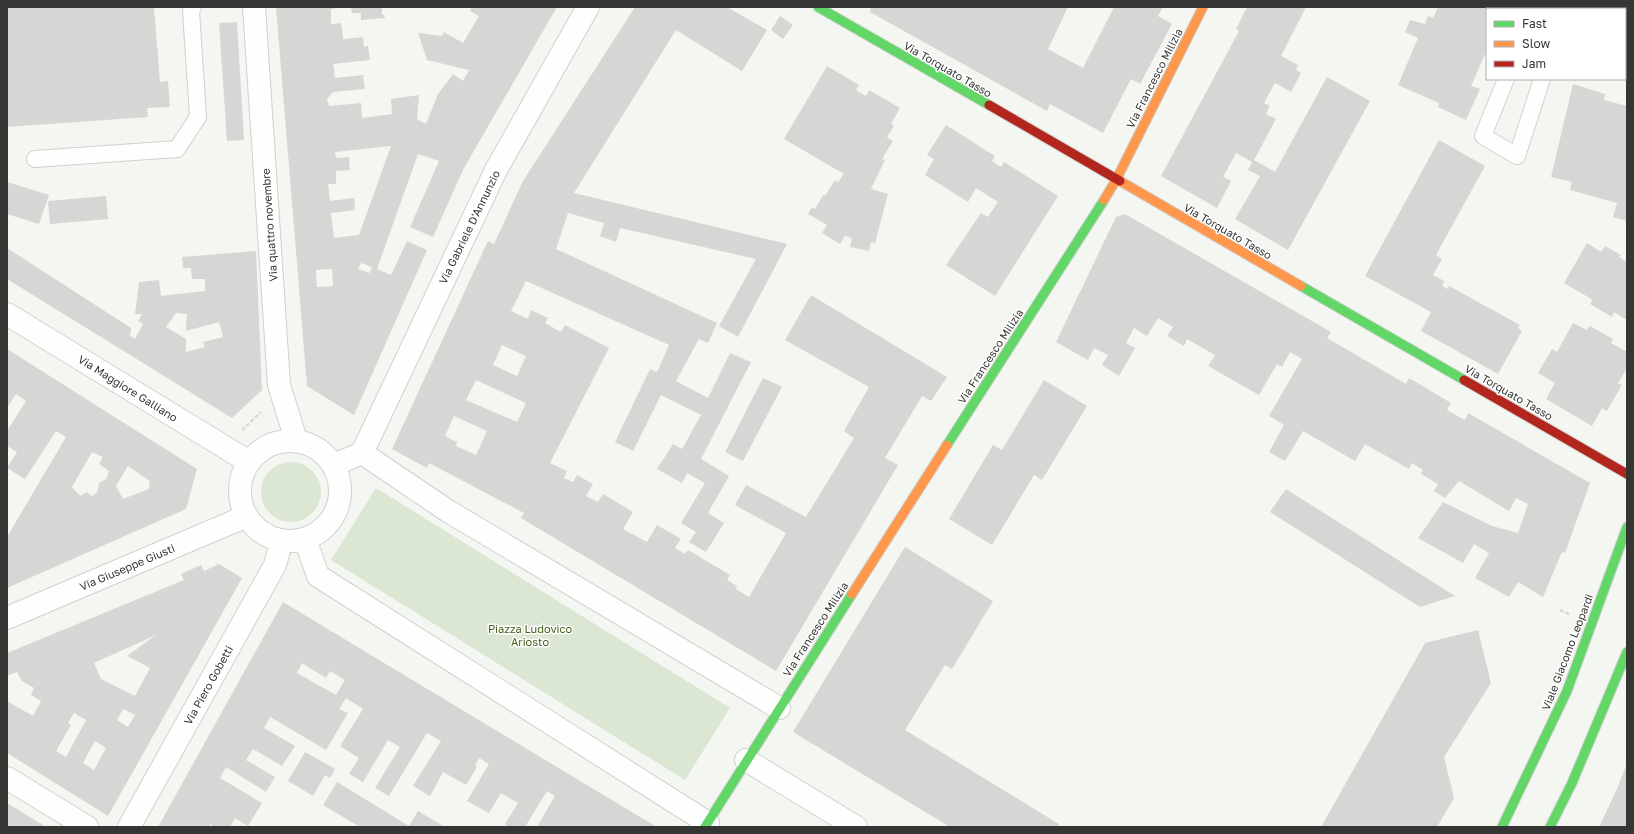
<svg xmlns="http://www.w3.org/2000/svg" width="1634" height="834" viewBox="0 0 1634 834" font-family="'Golos Text',sans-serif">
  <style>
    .green { fill: #dce7d3 }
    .building { fill: #d5d7d4; fill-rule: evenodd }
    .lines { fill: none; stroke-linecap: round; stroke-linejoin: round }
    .lane-casing { stroke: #cfd1cd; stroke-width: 18 }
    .street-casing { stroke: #cfd1cd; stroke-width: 24 }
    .fast-casing { stroke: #cfd1cd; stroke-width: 11 }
    .slow-casing { stroke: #cfd1cd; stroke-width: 11 }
    .jam-casing { stroke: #cfd1cd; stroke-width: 11 }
    .path { stroke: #d9d9d8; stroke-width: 2.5; stroke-dasharray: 4 2; stroke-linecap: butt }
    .lane { stroke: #fdfefd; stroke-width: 16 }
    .street { stroke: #fdfefd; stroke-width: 22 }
    .fast { stroke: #63d668; stroke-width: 9 }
    .slow { stroke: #ff974d; stroke-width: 9 }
    .jam { stroke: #b3261e; stroke-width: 9 }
    .labels { text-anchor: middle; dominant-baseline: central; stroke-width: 3; stroke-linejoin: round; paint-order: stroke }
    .street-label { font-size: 11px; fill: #353633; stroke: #fff }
    .park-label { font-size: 11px; fill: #43611e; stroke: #fff }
  </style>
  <rect width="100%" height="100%" fill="#f4f6f2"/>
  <path class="green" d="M261 492a30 30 0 1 1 60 0a30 30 0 1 1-60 0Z
    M376,488L730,708L685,780L331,560Z"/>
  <path class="building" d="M7,7H154L160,82L168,81L170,107L147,108L148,117L7,127Z
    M276,7H344L331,9V24L341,23L343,39L363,37L364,47L368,46L370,60L333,64L335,78L363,75L365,89L333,92L327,99L329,106L361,103L362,118L392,114L391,99L419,95L417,119L426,124L438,94L453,74L463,81L469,70L427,60L418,33L442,36L444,32L463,43L479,16L470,11L472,7H557L464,168L433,237L410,227L439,161L418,154L377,269L391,275L407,241L427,250L354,415L307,386ZM391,146L359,235L334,238L331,213L355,210L354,198L330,201L328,184H336V171L350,170L349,157L336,158L335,152ZM361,263L372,267L370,273L358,269ZM332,269L333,286L317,287L316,270Z
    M351,7H382V15H384L385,18L361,20V13H352Z
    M635,7H727L767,30L742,71L676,30L574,193L787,244L738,337L719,326L756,259L620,228L616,242L600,236L604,223L568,213L556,249L717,323L708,343L699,339L676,381L708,398L730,353L751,362L701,459L729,476L708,513L724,523L706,552L689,542L696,532L681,523L705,483L687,473L682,483L657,469L673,444L682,449L701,415L661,395L633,451L615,442L650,369L657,372L669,345L526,281L511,311L528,319L531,310L548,318L545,323L561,332L565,325L609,348L550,463L567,471L564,478L573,482L577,475L593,484L586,496L598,502L603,494L633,512L623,529L647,542L657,525L681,539L675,548L685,554L688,550L730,575L727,580L737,586L736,589L749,597L786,533L735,505L746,485L806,517L854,438L844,431L869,387L785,340L811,295L947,377L931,401L922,396L885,458L898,465L776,671L521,518L524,513L429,463L427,468L392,449L488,241L494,244L523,181ZM502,345L526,356L517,376L493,365ZM476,380L526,403L517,422L466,400ZM454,416L487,431L476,455L456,446L457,442L445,436Z
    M871,7H1068L1048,49L1083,68L1114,7H1163L1158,16L1172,24L1140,84L1131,79L1103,133L1050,104L1047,111L870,12Z
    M1247,7H1306L1281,56L1298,65L1296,70L1301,73L1291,92L1275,83L1264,103L1270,106L1266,114L1276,119L1254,160L1275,172L1327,77L1370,101L1288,250L1235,219L1260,176L1248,170L1252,162L1236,153L1223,177L1231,181L1217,208L1161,176L1239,31L1236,29Z
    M1438,7H1506L1505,9H1487V50L1471,86L1480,89L1466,120L1438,107L1439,103L1398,85L1418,38L1405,32L1410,20L1425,24L1428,16L1433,18Z
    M1600,7H1627V81L1621,79H1625V9H1599Z
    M780,16L793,25L783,39L771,30Z
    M237,22L244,140L227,141L219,23Z
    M827,66L859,85L856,90L866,96L869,90L900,108L891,124L894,126L887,137L893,141L882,159L885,160L871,189L888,194L875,243L871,242L869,251L850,247L852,238L845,236L840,244L822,233L827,225L808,214L812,207L815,209L823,195L825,196L835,180L838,182L844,174L784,139Z
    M1573,84L1605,94L1604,100L1627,106V221L1613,217L1617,203L1570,190L1572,182L1551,177Z
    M946,125L995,156L992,161L1001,167L1004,162L1058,196L995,296L946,265L981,213L988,217L998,202L976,188L968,202L925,175L934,159L927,155Z
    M1439,140L1485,166L1436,255L1442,259L1433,275L1444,281L1442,286L1444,287L1447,289L1449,286L1520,325L1518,328L1522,331L1498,374L1421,331L1431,312L1365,276Z
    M7,182L49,195L39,224L7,214Z
    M106,196L108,219L50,224L48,201Z
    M1125,214L1331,332L1327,338L1406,384L1409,378L1451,403L1447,410L1465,420L1468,413L1590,483L1565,553L1562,552L1543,597L1518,582L1509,597L1475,578L1489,553L1474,544L1463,563L1418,538L1443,502L1492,526L1518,533L1528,504L1516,498L1509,511L1459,481L1445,498L1434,491L1438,484L1421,474L1423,470L1412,463L1409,469L1365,444L1355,461L1303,431L1285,461L1269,452L1284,425L1269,416L1302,359L1290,352L1282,367L1277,364L1259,395L1208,366L1215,355L1187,339L1184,346L1167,336L1173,327L1158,318L1147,336L1134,328L1126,343L1135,348L1119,376L1102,365L1108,355L1094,348L1088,360L1056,342L1116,217Z
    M1587,243L1601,252L1605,246L1621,255L1619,257L1627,262V320L1614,312L1612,317L1590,304L1593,300L1564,283Z
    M7,248L131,328L130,336L135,339L143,324L138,321L142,314H135L139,282L159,280L161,296L205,291V279H192L191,268H183L182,257L256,251L262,390L232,418L7,279ZM176,313L187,314L186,331L219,322L223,337L203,342L205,347L186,352V339L166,327Z
    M1573,323L1587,330L1590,326L1613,339L1611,343L1627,352V368L1618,383L1622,385L1607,411L1602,408L1592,426L1546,399L1555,383L1538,373L1552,349L1557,352Z
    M7,349L197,469L186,509L7,588V537L66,437L56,431L25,479L7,468L17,452L7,446V431L26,401L16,394L7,408ZM92,452L103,457L99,464L109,471L106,479L99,483L97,493L91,496L87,492L80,496L72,487ZM128,466L150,481L149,489L123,499L116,486Z
    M763,378L782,387L743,461L725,452Z
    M1044,380L1087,406L1042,480L1034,475L992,545L949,519L993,445L1002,450Z
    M1286,489L1455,596L1420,607L1270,512Z
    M905,547L993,601L952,669L945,665L905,730L1059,824L1058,827H950L793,732Z
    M219,564L242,578L108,816L7,753V701L33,716L41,701L31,695L34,688L22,681L17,672L7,676V653L184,580L181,574L201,565L204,571ZM156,635L127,656L150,668L135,696L101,679L94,663ZM123,709L135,715L128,727L117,720ZM74,713L86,720L66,757L56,751L71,725L68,723ZM95,741L106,748L94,770L83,763Z
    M283,602L640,817L657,827H542L538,825L555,796L547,791L525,827H508L505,824L518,803L501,793L489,813L467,801L489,764L479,758L475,766L477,767L466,785L443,772L430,796L413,786L441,741L427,733L389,796L375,788L400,747L388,740L363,782L349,774L359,758L340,746L363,709L346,698L339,709L348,713L326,750L270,717L264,728L295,746L282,766L253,749L246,760L275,777L266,792L226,767L220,778L262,803L248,826L235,818L230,827H215L210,824L209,827H158ZM302,663L326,678L330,671L345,680L336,695L297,673Z
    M1478,630L1491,683L1444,757L1454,798L1437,827H1321L1425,643Z
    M305,752L335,769L330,778L325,775L313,796L288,781Z
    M1627,763V827H1599L1617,789Z
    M337,782L409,826L418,811L445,827H360L323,805Z
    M7,803L46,827H7Z"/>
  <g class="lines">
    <defs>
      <path id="lane" d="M1535,9L1536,7
        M1565,9L1566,7
        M1506,79L1483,136L1517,156L1542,79
        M35,159L177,149L198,117L191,11L193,7"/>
      <path id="street" d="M254,7L279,385L296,440
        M7,314L249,462
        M240 491a50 50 0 1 1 100 0a50 50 0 1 1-100 0Z
        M362,453L496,170L588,7
        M334,465L362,453L448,511L779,708
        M305,539L318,576L708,823
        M7,618L247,516
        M746,760L856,827
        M7,778L87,827
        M129,827L275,565L282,540"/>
      <path id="fast" d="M818,7L989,105
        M1301,286L1464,380
        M947,445L1104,200
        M705,827L852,594
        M1502,827L1567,691L1627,527
        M1550,827L1572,783L1627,652"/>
      <path id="slow" d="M1120,181L1301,286
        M1104,200L1116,180L1203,7
        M852,594L947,445"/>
      <path id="jam" d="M989,105L1120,181
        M1464,380L1627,474"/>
    </defs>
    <use href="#lane" class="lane-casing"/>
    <use href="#street" class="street-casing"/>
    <use href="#fast" class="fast-casing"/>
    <use href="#slow" class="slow-casing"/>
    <use href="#jam" class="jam-casing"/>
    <path class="path" d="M242,430L261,412
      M1560,610L1569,614"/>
    <use href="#lane" class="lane"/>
    <use href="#street" class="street"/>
    <use href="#fast" class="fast"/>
    <use href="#slow" class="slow"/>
    <use href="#jam" class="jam"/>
  </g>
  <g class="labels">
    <g class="street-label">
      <text transform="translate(948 69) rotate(30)">Via Torquato Tasso</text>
      <text transform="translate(1154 78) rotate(-63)">Via Francesco Milizia</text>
      <text transform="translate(269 225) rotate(-94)">Via quattro novembre</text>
      <text transform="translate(469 227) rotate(-64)">Via Gabriele D'Annunzio</text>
      <text transform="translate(1228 231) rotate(30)">Via Torquato Tasso</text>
      <text transform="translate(990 356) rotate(-57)">Via Francesco Milizia</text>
      <text transform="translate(128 388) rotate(32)">Via Maggiore Galliano</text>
      <text transform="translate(1509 392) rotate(30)">Via Torquato Tasso</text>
      <text transform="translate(127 567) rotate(-23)">Via Giuseppe Giusti</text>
      <text transform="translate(815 629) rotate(-57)">Via Francesco Milizia</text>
      <text transform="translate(1567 652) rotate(-69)">Viale Giacomo Leopardi</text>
      <text transform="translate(208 685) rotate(-61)">Via Piero Gobetti</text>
    </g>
    <g class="park-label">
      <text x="530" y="628">Piazza Ludovico<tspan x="530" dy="13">Ariosto</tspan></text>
    </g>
  </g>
  <rect width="1634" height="834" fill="none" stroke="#353633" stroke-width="16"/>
  <rect x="1486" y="8" width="140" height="72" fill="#ffffff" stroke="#aeafad"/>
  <rect x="1494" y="21" width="20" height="6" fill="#63d668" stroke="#aeafad"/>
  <text x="1522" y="28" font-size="12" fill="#353633">Fast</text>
  <rect x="1494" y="41" width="20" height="6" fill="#ff974d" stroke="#aeafad"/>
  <text x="1522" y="48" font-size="12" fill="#353633">Slow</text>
  <rect x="1494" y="61" width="20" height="6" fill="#b3261e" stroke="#aeafad"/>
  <text x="1522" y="68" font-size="12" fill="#353633">Jam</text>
</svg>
